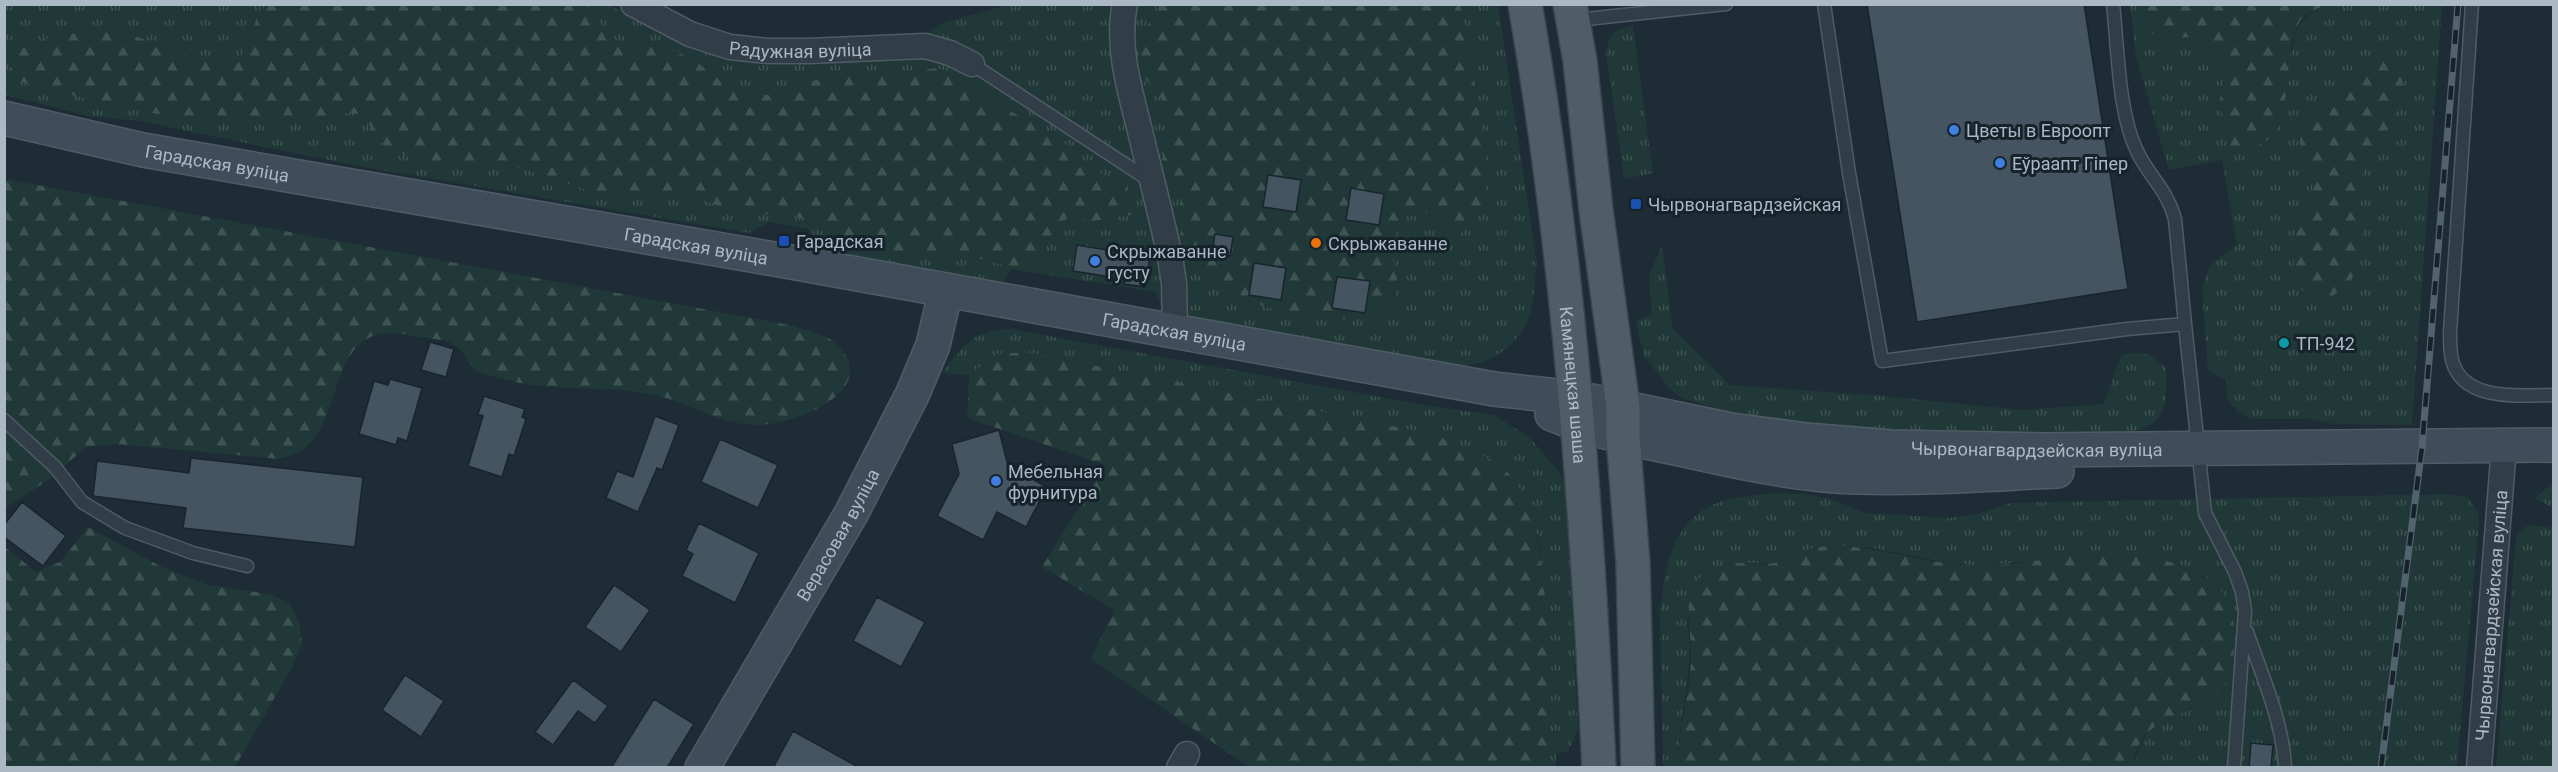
<svg xmlns="http://www.w3.org/2000/svg" width="2558" height="772" viewBox="0 0 2558 772" font-family="Roboto,sans-serif">
  <style>
    .grass { fill: url(#grass-tufts) }
    .forest { fill: url(#forest-firs) }
    .building { fill: #445461; stroke: #19252d; stroke-width: 1.5 }
    .lines { fill: none; stroke-linecap: round; stroke-linejoin: round }
    .lane-casing { stroke: #4f5c65; stroke-width: 15 }
    .street-casing { stroke: #4f5c65; stroke-width: 27 }
    .secondary-casing { stroke: #4f5c65; stroke-width: 36 }
    .primary-casing { stroke: #3b4750; stroke-width: 36 }
    .lane { stroke: #323e47; stroke-width: 12 }
    .street { stroke: #323e47; stroke-width: 24 }
    .secondary { stroke: #3f4d5a; stroke-width: 33 }
    .primary { stroke: #4f5d67; stroke-width: 33 }
    .rail-casing { stroke: #53636e; stroke-width: 7 }
    .rail { stroke: #17232b; stroke-width: 4.5; stroke-dasharray: 14; stroke-linecap: butt }
    .shop-dot { fill: #3f7fe0; stroke: #17232b; stroke-width: 2 }
    .transit-dot { fill: #1a4fb4; stroke: #17232b; stroke-width: 2 }
    .food-dot { fill: #e8710a; stroke: #17232b; stroke-width: 2 }
    .culture-dot { fill: #0f9aa8; stroke: #17232b; stroke-width: 2 }
    .labels { text-anchor: middle; dominant-baseline: central; stroke-width: 6; stroke-linejoin: round; paint-order: stroke }
    .street-label { font-size: 18px; fill: #abb9c4; stroke: #17232b }
    .poi-label { font-size: 18px; fill: #abb9c4; stroke: #17232b; text-anchor: start }
  </style>
  <defs>
    <pattern id="grass-tufts" width="24" height="20" patternUnits="userSpaceOnUse" patternTransform="scale(1.5)"><rect width="24" height="20" fill="#203837"/><path d="M3 7l-1-3M5 7V3M7 7l1-3M15 17l-1-3M17 17v-4M19 17l1-3" fill="none" stroke="#3e5352"/></pattern>
    <pattern id="forest-firs" width="22" height="20" patternUnits="userSpaceOnUse" patternTransform="scale(1.5)"><rect width="22" height="20" fill="#203837"/><path d="M5 1l3.5 6h-7zM16 11l3.5 6h-7z" fill="#3e5352"/></pattern>
  </defs>
  <rect width="100%" height="100%" fill="#1e2c36"/>
  <path class="grass" d="M4,5H610L664,36L695,48L763,65H794L869,58L920,38L942,23L1008,5H1498L1537,264C1534,282 1535,303 1528,320C1518,346 1490,364 1463,366L1163,312L1156,292L1012,269L1002,284L826,250L807,229L769,222L749,233L358,166L139,121L88,116L5,95Z
    M2130,5H2141C2142,23 2149,33 2165,42C2201,31 2201,40 2226,62L2219,105L2293,50C2294,25 2305,13 2328,5H2442L2412,425L2335,424L2307,419H2253L2240,414L2227,400L2226,380L2208,370L2202,288L2210,265L2237,245L2222,160L2169,170L2136,57Z
    M1633,25L1653,173L1624,179L1606,53C1609,33 1614,31 1633,25Z
    M1662,245L1673,329L1730,385L1872,395L2023,410L2103,404C2112,388 2113,371 2122,355C2145,350 2149,353 2166,368C2166,388 2170,414 2149,426C2143,430 2132,431 2125,433L1900,436L1726,411L1682,398L1669,388L1644,356L1636,321L1652,314L1649,276Z
    M1011,329L1429,406L1494,415L1530,438L1558,471L1571,491L1578,536L1569,541L1578,729L1568,752L1556,753V767H1550L1548,739L1551,657L1538,536L1510,475L1481,455L1448,440L1033,353L998,354L969,375L942,373C966,344 970,331 1011,329Z
    M2553,483V508L2535,498Z
    M1776,493L1805,494L1831,499L1866,513L1949,518L1977,514L2011,503L2449,494L2468,498L2478,512L2479,521L2457,767H2133L2140,745L2151,728L2172,715L2195,709L2223,687L2230,672L2235,633L2232,616L2192,570L2140,556L2102,554L1983,566L1948,563L1873,548L1845,546L1814,548L1775,563H1744L1687,620C1696,674 1677,715 1678,767L1663,768L1660,614C1664,573 1670,524 1712,505C1732,496 1755,495 1776,493Z
    M2532,525L2553,528V767H2496L2516,539C2519,530 2523,527 2532,525Z"/>
  <path class="forest" d="M266,5H586L596,16L609,39L619,46L630,50L658,45L676,51L694,60L725,84L746,91L765,95L786,92L839,71L868,76H883L937,68L954,73L1002,107L1045,129L1066,144L1094,170L1123,184L1133,198L1135,206L1131,215L1094,221L1068,217L1049,238L1042,268L1010,267L980,259L895,251L840,237L812,222L797,217L779,214L750,215L735,212L689,195L605,196L520,168L433,161L405,155L386,146L377,140L367,120L359,114L346,113C312,139 323,117 293,116C274,116 256,121 238,121C165,121 95,101 25,83L15,78L9,72L13,54C45,32 96,28 133,36C161,42 211,75 239,57C252,49 251,33 256,20C257,14 262,10 266,5Z
    M1161,5H1460L1467,33L1488,171L1483,210L1463,233L1449,230L1435,212L1408,216C1398,228 1391,241 1393,257C1395,277 1405,291 1387,308C1364,330 1278,315 1251,301C1238,295 1230,285 1218,277C1207,270 1197,269 1189,257C1174,235 1186,210 1177,186C1172,173 1161,164 1162,149C1164,136 1172,127 1169,114C1163,92 1140,84 1140,59C1139,39 1149,20 1161,5Z
    M2141,5V4L2328,5C2318,8 2306,12 2300,21C2277,57 2305,161 2231,146L2219,105L2226,62C2201,40 2201,31 2165,42C2149,33 2142,23 2141,5Z
    M2384,59C2429,86 2384,131 2367,160C2364,166 2362,174 2361,181C2356,213 2374,244 2354,274C2350,281 2346,287 2340,291C2332,296 2324,300 2314,297C2285,290 2293,238 2300,216C2304,205 2312,195 2314,183C2318,166 2300,157 2300,141C2301,123 2344,79 2359,68C2366,62 2375,60 2384,59Z
    M5,179L789,325C805,330 828,334 839,346C882,393 790,426 755,425C719,424 686,401 650,394C611,386 571,390 532,385C513,382 494,377 475,371C458,342 453,341 420,337C410,336 398,332 388,333C329,337 344,416 304,449C297,455 286,457 278,459L117,444L86,447L50,479L5,508Z
    M1015,353H1033L1427,433C1450,440 1497,458 1512,477C1535,506 1538,540 1542,576C1546,603 1550,630 1551,658C1553,695 1548,731 1550,767H1249L1091,659L1114,610L1042,567L1105,465L967,418L969,375L998,354Z
    M88,527L162,567L208,585L269,594L290,603L300,625L302,645L291,669L235,767H5V547L36,572L60,562Z
    M1845,546C1891,550 1937,566 1984,566C2023,565 2062,554 2101,554C2131,553 2192,561 2214,582C2237,605 2238,642 2230,672C2215,727 2141,699 2133,767H1678C1677,732 1689,698 1691,662C1693,622 1672,576 1728,564C1743,561 1759,566 1774,563C1787,560 1799,552 1813,548C1823,546 1834,546 1845,546Z"/>
  <path class="building" d="M1867,4H2084L2128,289L1917,322Z
    M1268,175L1301,180L1296,212L1263,207Z
    M1351,188L1384,194L1379,225L1346,220Z
    M1215,234L1233,237L1230,256L1212,253Z
    M1077,245L1150,257L1145,287L1124,284L1125,279L1073,271Z
    M1254,263L1286,268L1281,300L1249,295Z
    M1337,277L1370,281L1365,313L1332,308Z
    M430,342L454,349L446,377L421,370Z
    M390,379L422,388L407,441L398,438L396,445L359,434L374,381L388,385Z
    M484,396L525,409L522,417L526,419L514,456L509,454L502,477L468,466L483,416L478,414Z
    M655,416L679,425L662,470L657,468L638,512L606,498L617,471L633,477Z
    M999,430L1008,466L1047,487L1026,527L997,512L983,540L937,516L959,474L952,444Z
    M720,439L778,465L758,508L701,482Z
    M191,458L363,477L355,547L183,528L186,508L93,496L97,461L189,473Z
    M22,502L66,536L43,566L4,537V525Z
    M699,523L759,553L735,603L682,576L693,554L686,550Z
    M614,585L650,610L621,652L585,627Z
    M877,597L925,622L901,667L853,641Z
    M405,675L444,701L421,737L382,710Z
    M573,680L608,706L595,723L578,711L553,745L535,732Z
    M654,699L694,724L667,768H611Z
    M793,731L860,768H773Z
    M2251,743L2273,745L2271,768H2249Z"/>
  <g class="lines">
    <defs>
      <path id="lane" d="M1824,4L1849,173L1882,361L2127,329L2185,324L2205,513L2235,572L2242,592L2245,611L2234,768
        M2113,4C2118,48 2118,112 2137,151C2149,177 2167,189 2175,219L2185,324
        M2472,4L2450,332C2450,341 2450,352 2452,360C2463,403 2521,395 2554,395
        M1584,29L1586,19L1726,4
        M972,64L1149,180
        M4,420L55,467L82,502L125,528L193,553L247,566
        M2247,632C2262,676 2283,721 2285,768"/>
      <g id="street">
        <path id="s1" d="M633,4L690,34L730,47L768,51H809L925,46L950,53L972,64"/>
        <path d="M1125,4C1116,46 1130,91 1140,131C1150,173 1161,215 1170,257L1174,283L1175,331"/>
        <path d="M1179,768L1187,754"/>
        <path id="s2" d="M2479,768L2504,446"/>
      </g>
      <g id="secondary">
        <path id="s3" d="M4,118L143,150L780,260L1494,389L1576,398L1731,430L1806,440L1891,447L2042,450L2554,445"/>
        <path d="M1552,414C1593,431 1636,440 1680,449C1737,462 1797,475 1856,477C1923,479 1990,474 2057,471"/>
        <path id="s4" d="M702,768L851,514L913,393L933,345L946,290"/>
      </g>
      <g id="primary">
        <path id="s5" d="M1525,4C1569,257 1587,512 1599,768"/>
        <path d="M1570,4L1580,61L1596,210L1623,407V437L1633,563L1638,768"/>
      </g>
    </defs>
    <use href="#lane" class="lane-casing"/>
    <use href="#street" class="street-casing"/>
    <use href="#secondary" class="secondary-casing"/>
    <use href="#primary" class="primary-casing"/>
    <use href="#lane" class="lane"/>
    <use href="#street" class="street"/>
    <use href="#secondary" class="secondary"/>
    <use href="#primary" class="primary"/>
    <defs>
      <path id="rail" d="M2381,768L2422,447L2458,4"/>
    </defs>
    <use href="#rail" class="rail-casing"/>
    <use href="#rail" class="rail"/>
  </g>
  <g class="shop-dot">
    <circle cx="1954" cy="130" r="6"/>
    <circle cx="2000" cy="163" r="6"/>
    <circle cx="1095" cy="261" r="6"/>
    <circle cx="996" cy="481" r="6"/>
  </g>
  <g class="transit-dot">
    <rect x="1630" y="198" width="12" height="12" rx="3"/>
    <rect x="778" y="235" width="12" height="12" rx="3"/>
  </g>
  <circle class="food-dot" cx="1316" cy="243" r="6"/>
  <circle class="culture-dot" cx="2284" cy="343" r="6"/>
  <g class="labels">
    <g class="street-label">
      <text stroke="none"><textPath href="#s1" startOffset="177">Радужная вуліца</textPath></text>
      <text stroke="none"><textPath href="#s3" startOffset="218">Гарадская вуліца</textPath></text>
      <text stroke="none"><textPath href="#s3" startOffset="704">Гарадская вуліца</textPath></text>
      <text stroke="none"><textPath href="#s3" startOffset="1190">Гарадская вуліца</textPath></text>
      <text stroke="none"><textPath href="#s5" startOffset="384">Камянецкая шаша</textPath></text>
      <text stroke="none"><textPath href="#s3" startOffset="2062">Чырвонагвардзейская вуліца</textPath></text>
      <text stroke="none"><textPath href="#s4" startOffset="270">Верасовая вуліца</textPath></text>
      <text stroke="none"><textPath href="#s2" startOffset="153">Чырвонагвардзейская вуліца</textPath></text>
    </g>
    <g class="poi-label">
      <text x="1966" y="130">Цветы в Евроопт</text>
      <text x="2012" y="163">Еўраапт Гіпер</text>
      <text x="1648" y="204">Чырвонагвардзейская</text>
      <text x="796" y="241">Гарадская</text>
      <text x="1328" y="243">Скрыжаванне</text>
      <text x="1107" y="251">Скрыжаванне<tspan x="1107" dy="21">густу</tspan></text>
      <text x="2296" y="343">ТП-942</text>
      <text x="1008" y="471">Мебельная<tspan x="1008" dy="21">фурнитура</tspan></text>
    </g>
  </g>
  <rect width="2558" height="772" fill="none" stroke="#abb9c4" stroke-width="12"/>
</svg>
